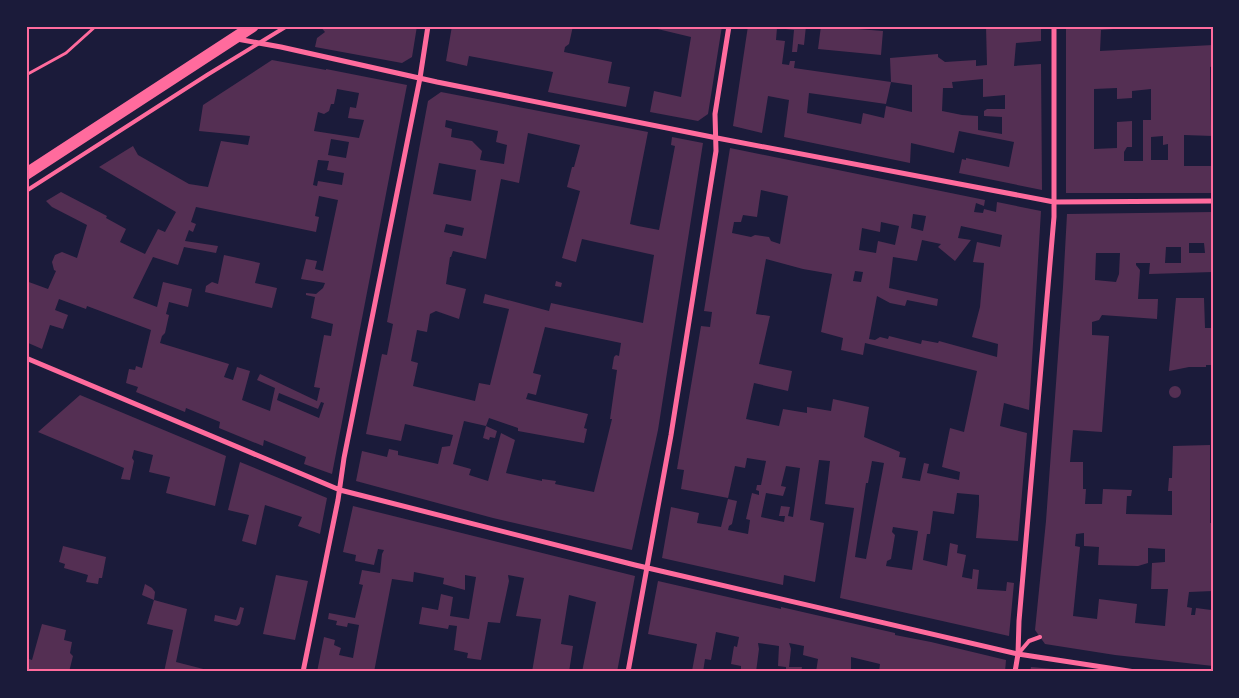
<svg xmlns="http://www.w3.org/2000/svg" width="1239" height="698" viewBox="0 0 1239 698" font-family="Inter,sans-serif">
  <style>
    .building { fill: #542f53; fill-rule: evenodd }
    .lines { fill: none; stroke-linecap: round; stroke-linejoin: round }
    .path { stroke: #ff6b9d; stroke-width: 3 }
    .service { stroke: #ff6b9d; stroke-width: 4 }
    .minor { stroke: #ff6b9d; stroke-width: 5 }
    .primary { stroke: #ff6b9d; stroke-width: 12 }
    .neatline { fill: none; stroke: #ff6b9d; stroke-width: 2 }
  </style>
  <rect width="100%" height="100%" fill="#1b1b3a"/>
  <path class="building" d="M320,26H417L412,57L402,63L315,47L317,38L325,32Z
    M452,26H573L569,44L565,47L564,52L612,62L608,83L630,87L626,107L548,92L553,72L469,56L467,66L446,61Z
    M645,26H722L708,114L698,121L650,112L654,91L681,97L691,37Z
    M748,26H806L804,45L798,44L797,52H792L794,30L777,28L776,40L785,41L782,64L789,65L790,61H795L794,68L891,82L890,58L938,54V57L945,62L976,60V66L987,65L986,26H1041V41L1016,43L1014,66L1041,64L1042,190L959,173L962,159L966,160V158L1009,167L1014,142L959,131L954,153L911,143L910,163L784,137L789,100L768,96L762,133L733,126ZM983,79V97L1005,95V109H987L984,111V116L1002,117V134L978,130V116L962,115L942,111L943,88H953L952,82ZM891,82L912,85V112L886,106L884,118L863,113L861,124L807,113L809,93L886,104Z
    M821,26L883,31L881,55L818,49Z
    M1066,26H1126V28L1101,30L1100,51L1213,45V66L1210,67L1211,126H1213V136L1184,135V166H1213L1212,193H1066ZM1117,88V99L1132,98V91L1151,89V120H1143V161H1124V152L1127,147H1132V121L1117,122V148L1094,149V89ZM1163,136V145L1168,144V160H1151V137Z
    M272,60L326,70V69L407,85L332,474L304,464L306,457L264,440L263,446L219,428L220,422L186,408L185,412L136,392L138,387L126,383L129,369L135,370L136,366L142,368L151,330L87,306L86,309L59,299L55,310L68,315L63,329L50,325L42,349L26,342V281L48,289L56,271L54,270L52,262L55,255L62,252L77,258L87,225L52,207L46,201L61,192L107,216L106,218L126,229L120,242L145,254L158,229L165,232L176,212L99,167L133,146L138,155L189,184L208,187L221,141L248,145L250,136L199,131L203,105ZM337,89L359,93L356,108L350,107L348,118L364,120L359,138L314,131L318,112L324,114L329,111L331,104H334ZM331,139L349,142L346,158L328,155ZM318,160L329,161L327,170L344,173L342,185L318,181L317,186L313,185ZM319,196L338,200L323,271L315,269L317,261L306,259L301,279L325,283L323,288L316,294L306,293V295L315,297L311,318L333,324L331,336L324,335L314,387L320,388L317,401L260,374L257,380L275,388L270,411L242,400L250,371L237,367L233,380L224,377L229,364L160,343L162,336L165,333L169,315L166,314L169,302L188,307L192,289L163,282L157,307L133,298L153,257L178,265L184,247L216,253L218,246L185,241L189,230L193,232L196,224L191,222L196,207L316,232L319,217L315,216ZM279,393L318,409L321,402L324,403L319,418L277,400Z
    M441,92L648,132L630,224L638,226L659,230L675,146L671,145L672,137L703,143L658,430L632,550L493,518L356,481L362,451L387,457L389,449L398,451V455L438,464L442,447L450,446L453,435L405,424L401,441L366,434L382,354L387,355L393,324L387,322L428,101ZM446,120L498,131L496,142L507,145L504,164L480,160L482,151L472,141L451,137L452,129L445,127ZM528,133L580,145L574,167H572L567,187L580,191L562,258L576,262L582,239L654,255L643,323L551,303L549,311L485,294L483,303L509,309L490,385L479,383L475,401L413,386L418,363L411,361L417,330L427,332L430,314L436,311L459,319L466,289L446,284L450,257H451L453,251L486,259L501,179L519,183ZM439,163L476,170L471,201L433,194ZM446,224L464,228L462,236L444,232ZM545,327L621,343L619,356L616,355L614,357L612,369L617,370L610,419H612L594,492L555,484L556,481L542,479V481L506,473L515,440L501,433L488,481L469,475L471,469L453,464L464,421L486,426L489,418L518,428V431L584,443L587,429L584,428L588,414L526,399L528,393L536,395L541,375L533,373Z
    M730,148L985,200L984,206L976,203L974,212L983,213L984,209L996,212L997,202L1041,211L1029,410L1004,403L1000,426L1027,433L1018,541L976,538L979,505V495L957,493L954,514L933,511L930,534H927L923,560L947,566L950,543L958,545L957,553L966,555L962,577L972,579L973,569L979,570L977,589L1006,591L1007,582L1014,583L1009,636L840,598L854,508L825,504L830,461L819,460L810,520L824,523L815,582L784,575L783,585L662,558L671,507L699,513L697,523L721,527L728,499L737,501L732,524L729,526L728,530L748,534L750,520L746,519L752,493L759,495V491L756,490L757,485H761L766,461L747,458L745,468L735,466L728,498L681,489L684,470L677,469L701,326L710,327L712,312L704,311ZM761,190L788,196L780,244L771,241L769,237L755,235L751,237L732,233L734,222H741L743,215L757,217ZM913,214L926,216L923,231L911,228ZM881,222L899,226L895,245L878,241L876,253L859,250L862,228L880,232ZM961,226L1002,235L1000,247L977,242L973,262L984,263L980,307L972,337L998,344L997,357L939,341L938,343L922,340L921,344L889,336L888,339L880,337L875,340L869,339L877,296L890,303L905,306L907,300L937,306L938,299L889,288L893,257L917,261L922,240L941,244L938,247L955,261L971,240L958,238ZM766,259L803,269L832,274L821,332L843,338L841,350L863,355L865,343L977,371L964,432L950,428L942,467L960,472L959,480L927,473L929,464L924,463L920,481L902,478L906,458L899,457L900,452L864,437L869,407L833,399L831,411L807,407V413L783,409L779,426L746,419L754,383L788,391L792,371L759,364L770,316L756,314ZM855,271L863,272L861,282L853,281ZM872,461L884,463L866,559L855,557L866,483H868ZM786,466L800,468L793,517L788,516L790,507L781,506L779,516H785L784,522L761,517L766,493L783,496L786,487L781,486ZM893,527L918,531L912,570L886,566L887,561L891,559L895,535L892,532Z
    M1213,212V272L1149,274L1150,263H1136V265L1140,270L1138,299H1158L1157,319L1102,315L1099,320L1092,322V335L1109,336L1102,432L1073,430L1070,462H1083V489H1086L1085,504H1102L1103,489L1132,490L1131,496H1127L1126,514L1172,515V491H1168L1169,478H1172L1173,446L1210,445V523H1213V591L1189,592L1187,607L1192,608L1191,615H1195L1196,608L1211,610V603H1213V666L1115,655L1045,644L1035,630L1046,521L1063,287L1067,214ZM1189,243H1204L1205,253H1189ZM1166,247H1181V263H1165ZM1096,253H1120L1119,274L1116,282L1095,280ZM1084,533V546L1099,547L1098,565L1138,566L1148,563V548L1165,549V562L1152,563L1151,589H1168L1165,626L1135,623L1137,604L1099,599L1097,619L1073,616L1080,547L1075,546L1076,534Z
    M224,255L260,263L255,283L277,288L272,308L205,292L206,286L212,282L218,284Z
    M556,281L562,283L561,287L555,286Z
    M1176,298H1204L1205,328H1213V365H1206V367H1189L1169,371Z
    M1169 392a6 6 0 1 1 12 0a6 6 0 1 1-12 0Z
    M80,395L226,456L215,506L166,493L170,477L149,472L153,455L134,450L132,458L134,461L130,480L121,479L124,468L38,432Z
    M486,426L497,431L495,438L490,437L489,440L483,438Z
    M240,462L327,498L320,534L298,526L302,517L265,505L256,545L242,541L249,515L228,510Z
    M353,506L635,576L617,672H582L596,602L569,595L561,644L573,646L569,672H532L541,619L516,616L524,578L508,575L509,581L500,623L488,622L481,660L467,658L468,653L454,650L457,626L449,625L448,629L419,624L422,607L438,610L441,594L453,597L450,616L469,619L476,577L465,575V590L443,584L444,578L414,572L413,582L392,579L374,672H317L324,637L335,640L334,645L341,648L339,655L353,658L359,625L348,623L347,627L336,625L337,621L328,619L329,613L355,618L363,585L359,584L362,570L380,573L382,554L384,550L378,549L374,565L355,561L356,555L343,552Z
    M63,546L106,557L102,578H99L98,584L86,582L88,575L64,568L65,564L59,562Z
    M276,575L308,581L295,640L263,634Z
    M658,581L781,609V607L807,613L895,633V635L931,642L1006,660L1005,672H879L880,664L851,657V672H816L818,659L803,655L804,646L789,643L791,649L789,667H802L801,672H786V667L778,666L779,646L758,643L759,649L756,672H741V666L731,664L734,646L737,647L739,637L716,632L711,660L705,659L703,672L692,671L697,644L648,634Z
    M145,584L152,588L155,592L154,600L142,595Z
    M154,600L187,609L176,662L215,672H164L173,630L147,624Z
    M240,607L244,608L240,624L237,626L214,621L215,615L236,620Z
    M42,624L66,630L64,640L72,642L70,653L73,656L69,672H26V658L32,660Z
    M1031,667L1064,670V672H1030Z"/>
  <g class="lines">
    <path class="path" d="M26,75L66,53L96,26"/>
    <path class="service" d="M26,191L207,75L287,26
      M1018,654L1029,641L1040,637"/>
    <path class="minor" d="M237,39L281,47L437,82L717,138L1054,202L1213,201
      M26,358L340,490L635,565L1018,654L1135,672
      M303,672L338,500L344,458L420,78L428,26
      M628,672L671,435L716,151L715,114L729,26
      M1015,672L1018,654L1019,621L1054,217V26"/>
    <path class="primary" d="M26,174L253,26"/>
  </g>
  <rect width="1239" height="698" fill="none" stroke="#1b1b3a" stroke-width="55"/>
  <rect x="28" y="28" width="1184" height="642" class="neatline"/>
</svg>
